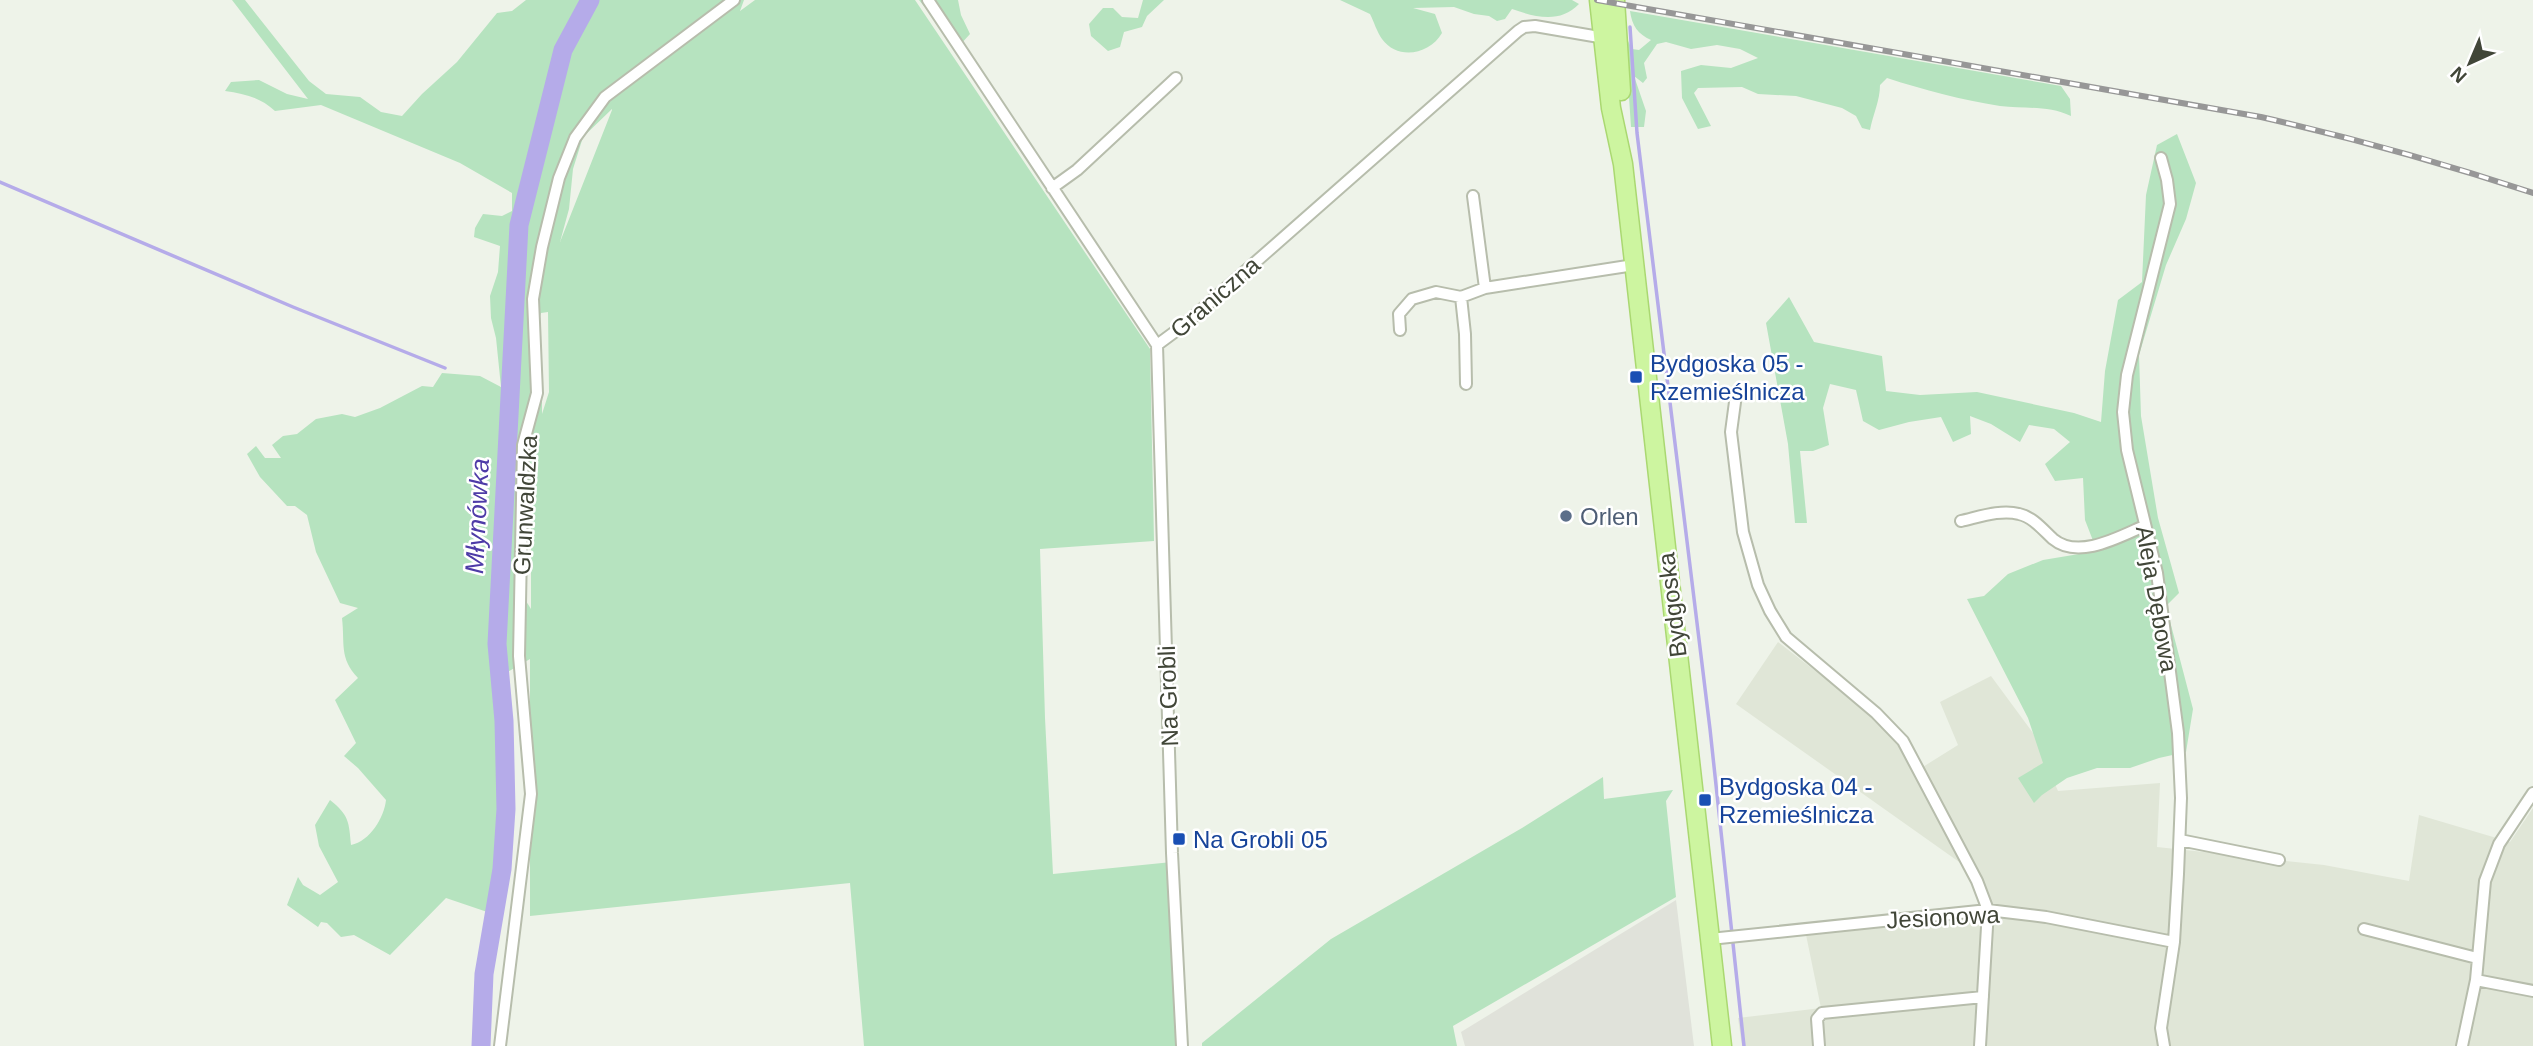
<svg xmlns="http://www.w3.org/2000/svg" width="2533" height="1046" viewBox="0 0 2533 1046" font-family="Arial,sans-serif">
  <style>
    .residential { fill: #e0e6d7 }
    .industrial { fill: #e0e2da }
    .green { fill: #b6e3bf; fill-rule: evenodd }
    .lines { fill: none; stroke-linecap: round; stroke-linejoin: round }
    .stream { stroke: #b5abe9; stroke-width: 3.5 }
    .river { stroke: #b5abe9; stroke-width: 19 }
    .street-casing { stroke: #b7bdac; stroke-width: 14 }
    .primary-casing { stroke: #aad871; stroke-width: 21 }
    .street { stroke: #fff; stroke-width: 10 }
    .primary { stroke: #cdf5a0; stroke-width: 18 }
    .rail-casing { stroke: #979797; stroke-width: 6 }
    .rail { stroke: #fff; stroke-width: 3.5; stroke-dasharray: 10; stroke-linecap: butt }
    .transit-dot { fill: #1a4fb4; stroke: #fff; stroke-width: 2.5 }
    .service-dot { fill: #5c6f8a; stroke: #fff; stroke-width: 2.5 }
    .labels { text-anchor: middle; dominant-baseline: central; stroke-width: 5; stroke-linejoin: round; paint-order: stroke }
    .street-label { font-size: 24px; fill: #414638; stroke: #fff }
    .transit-label { font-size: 24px; fill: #164399; stroke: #fff; text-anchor: start }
    .service-label { font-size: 24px; fill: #4e5e75; stroke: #fff; text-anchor: start }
    .water-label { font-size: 26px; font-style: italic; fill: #4e3ba7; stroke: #fff }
  </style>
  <rect width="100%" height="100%" fill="#eef3e9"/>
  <path class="residential" d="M1778,642L1893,731L1918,770L1958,745L1940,702L1991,676L2033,733L2058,791L2160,783L2157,847L2324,865L2409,881L2419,815L2510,842L2533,808V1046H1742L1738,1018L1821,1008L1804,925L1989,918L1962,864L1736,704Z"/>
  <path class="industrial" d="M1676,900L1694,1046H1465L1461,1032Z"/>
  <path class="green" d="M232,0H245L309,81L326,94L360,97L381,112L402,116L422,94L457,62L497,13L512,11L526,0H744L740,11L755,0H915L1150,349L1154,541L1040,549L1045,718L1053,874L1172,862L1181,1046H864L850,883L530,916V659L506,673L513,755L512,821L502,917L446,898L390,955L354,935L341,937L327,923L321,922L318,927L287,905L298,877L303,885L320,895L338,882L319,846L315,825L330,800C349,815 349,822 351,845C370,841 384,818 386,800L358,768L344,756L356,743L335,700L358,678C339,658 345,644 342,618L358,608L340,603L316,552L307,515L295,506H287L260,477L247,454L256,446L265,458H281L272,445L283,436L297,434L316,419L342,414L355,417L380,408L422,386L433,387L442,373L480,376L501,387L496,338L491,318L490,296L498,272L500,246L474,237L475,228L483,214L502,216L512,211V193L460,163L321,105L275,111C260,97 245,94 225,91L231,82L259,80L287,94L308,99ZM612,109V110L560,242L569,209L573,169L583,137ZM548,312L549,392L542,414V385L532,372L531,342L541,313ZM531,519V609L521,593L519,524Z
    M919,0H958L961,15L970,34L959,46L953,42Z
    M1143,0H1164L1147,16L1142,27L1124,32L1120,47L1108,51L1091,36L1089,24L1103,8H1113L1122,17L1138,18Z
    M1340,0H1572L1579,4C1560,24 1535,17 1512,9L1505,19L1497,21L1489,16L1474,14L1454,7L1413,8L1435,14L1442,33C1430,54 1398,61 1382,39C1377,32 1374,22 1370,14Z
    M1630,11L2061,86L2070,99L2071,116C2048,105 2024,109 2000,106C1962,100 1924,90 1887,78L1880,85C1880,101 1873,114 1870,130L1862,128L1856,116L1842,108L1796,96L1758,94L1742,87L1698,88L1694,93L1711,126L1698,129L1682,98L1681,71L1701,65L1731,68L1758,58L1740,49L1717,45L1691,49L1666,42L1657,44L1644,63L1647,78L1643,83L1634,76L1646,111L1644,127H1631L1629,97L1622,70L1624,33L1632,49L1639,50L1651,40C1638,34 1632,26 1630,11Z
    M2177,134L2196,183L2186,219L2166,265L2139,355L2141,416L2158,518L2179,593L2166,606L2193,709L2186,752L2159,758L2130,768H2097L2067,778L2042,795L2034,803L2018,778L2043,763L2028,718L1967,599L1984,596L2008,574L2043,560L2097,551L2085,520L2083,478L2055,481L2045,464L2070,442L2054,429L2029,425L2020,442L1991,424L1970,416L1971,434L1953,442L1941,417L1909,422L1879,430L1863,421L1856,390L1830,384L1823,408L1829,445L1813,451H1800L1807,523H1795L1788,444L1766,323L1789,297L1814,342L1882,356L1886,391L1920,395L1977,392L2074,413L2101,422L2105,371L2118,300L2142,282L2146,195L2157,145Z
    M1603,777L1604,799L1673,790L1666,801L1676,897L1453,1026L1457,1046H1202V1043L1331,939L1522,828Z"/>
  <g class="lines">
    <path class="stream" d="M1630,27L1637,133L1710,729L1744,1046
      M0,182L293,307L445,368"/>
    <path class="river" d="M481,1046L484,974L502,869L506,809L504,721L497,644L519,225L563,50L590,0"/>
    <defs>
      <path id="street" d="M928,0L1157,345
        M2161,158L2167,180L2170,204L2127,375L2123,412L2127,450L2157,573L2178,733L2181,798L2178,874L2174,942L2161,1028L2164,1046
        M1052,188L1077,170L1176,78
        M1473,196L1485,288
        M1461,297L1465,334L1466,384
        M1400,330L1399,314L1412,299L1436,292L1461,297L1485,288L1634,265
        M1157,345L1172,853L1182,1046
        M1157,345L1184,325L1518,31L1524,27L1535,26L1605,38
        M1735,402L1731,432L1743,532L1758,585L1770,611L1786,637L1876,713L1903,741L1977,881L1988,910L1980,1046
        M1961,521C1979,517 2001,509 2019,514C2033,517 2043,530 2053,539C2078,560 2119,537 2144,526
        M2180,840L2279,860
        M2364,929L2477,958
        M1710,939L1988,910L2046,917L2174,942
        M2476,980L2533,991
        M500,1046L531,794L519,656L523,445L537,393L533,299L542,247L559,178L575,138L605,97L734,0
        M1819,1046L1817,1019L1822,1013L1983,997
        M2462,1046L2476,980L2485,881L2499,844L2533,793"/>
      <path id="primary" d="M1599,0L1611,108L1623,164L1722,1046
        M1615,0L1621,91"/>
    </defs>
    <use href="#street" class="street-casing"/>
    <use href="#primary" class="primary-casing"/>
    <use href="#street" class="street"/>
    <use href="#primary" class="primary"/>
    <defs>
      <path id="rail" d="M1597,0L2261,117C2353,138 2443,163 2533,193"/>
    </defs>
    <use href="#rail" class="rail-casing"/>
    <use href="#rail" class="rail"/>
  </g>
  <g class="transit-dot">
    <rect x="1629" y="370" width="14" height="14" rx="3.5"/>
    <rect x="1698" y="793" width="14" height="14" rx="3.5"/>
    <rect x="1172" y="832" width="14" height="14" rx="3.5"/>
  </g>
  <circle class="service-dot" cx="1566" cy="516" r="7"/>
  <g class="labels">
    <g class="street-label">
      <text transform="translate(1215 297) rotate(-41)">Graniczna</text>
      <text transform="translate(525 505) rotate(-87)">Grunwaldzka</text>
      <text transform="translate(2157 599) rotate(80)">Aleja Dębowa</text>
      <text transform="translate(1672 605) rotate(-97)">Bydgoska</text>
      <text transform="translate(1168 696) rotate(-92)">Na Grobli</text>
      <text transform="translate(1943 917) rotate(-3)">Jesionowa</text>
    </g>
    <g class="transit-label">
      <text x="1650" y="363">Bydgoska 05 -<tspan x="1650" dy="28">Rzemieślnicza</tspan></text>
      <text x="1719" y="786">Bydgoska 04 -<tspan x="1719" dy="28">Rzemieślnicza</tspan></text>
      <text x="1193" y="839">Na Grobli 05</text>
    </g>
    <g class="service-label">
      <text x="1580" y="516">Orlen</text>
    </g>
    <g class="water-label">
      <text transform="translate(477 516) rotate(-87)">Młynówka</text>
    </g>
  </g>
  <g transform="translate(2470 63) rotate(224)" stroke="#ffffff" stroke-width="5" paint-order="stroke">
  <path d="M0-5L12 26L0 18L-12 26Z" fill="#414638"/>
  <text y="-10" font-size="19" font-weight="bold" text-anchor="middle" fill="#414638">N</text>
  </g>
</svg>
